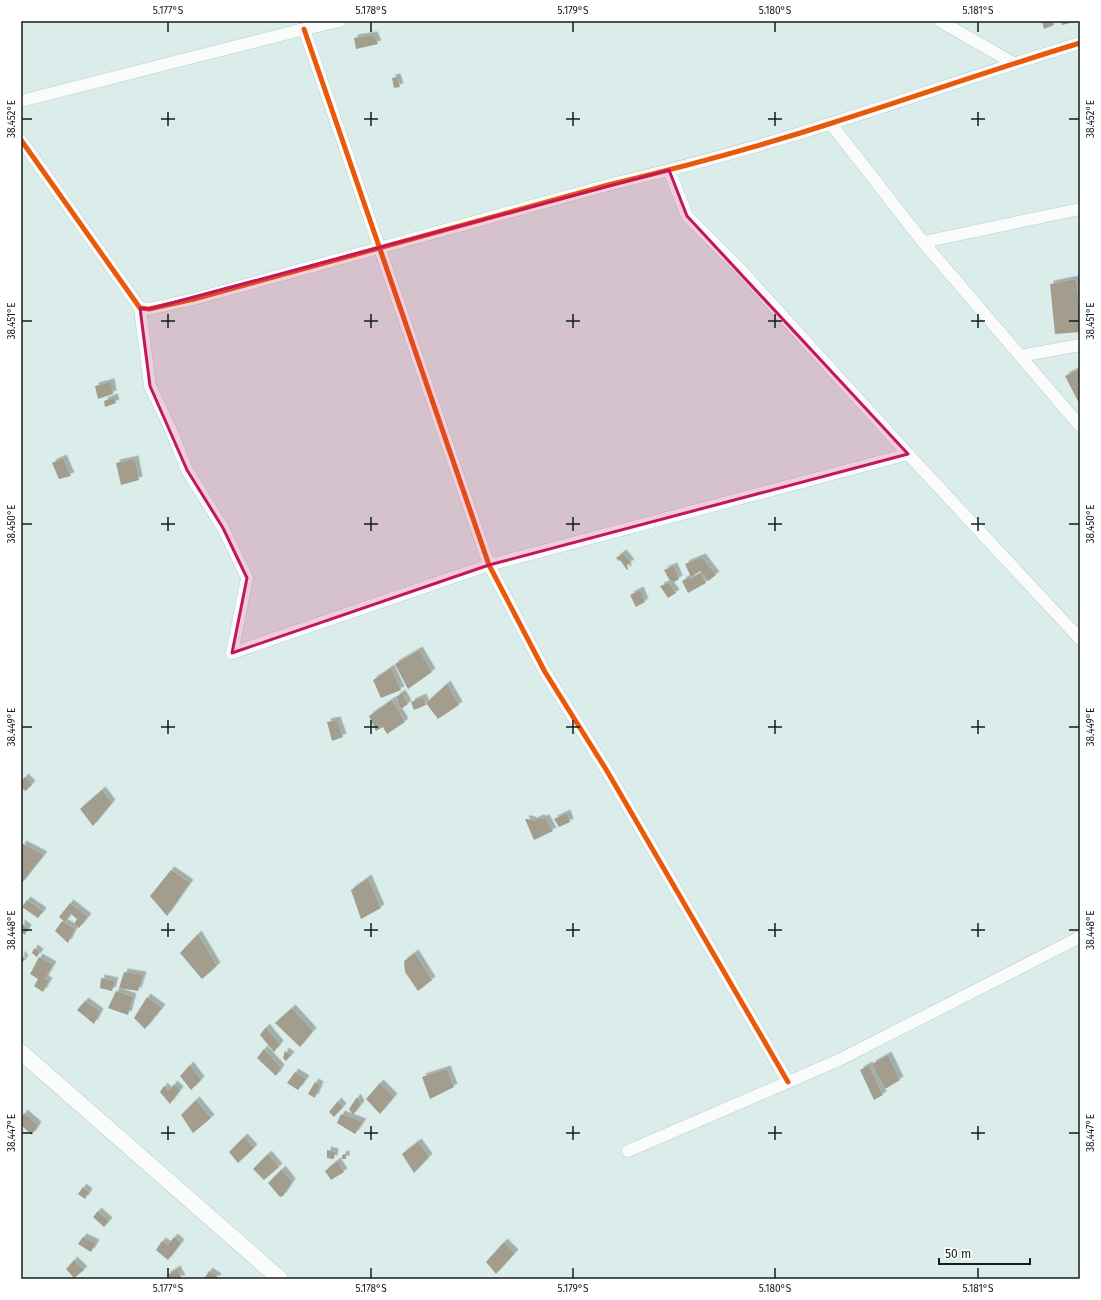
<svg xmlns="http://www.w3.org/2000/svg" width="1101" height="1300" viewBox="0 0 1101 1300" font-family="'Fira Sans',sans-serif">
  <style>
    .building { fill: #a29d8c; filter: url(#shadow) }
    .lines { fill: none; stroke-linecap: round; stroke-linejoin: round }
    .minor-casing { stroke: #bbcac7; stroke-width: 13 }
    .secondary-casing { stroke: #bbcac7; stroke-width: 17 }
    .minor { stroke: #fafcfc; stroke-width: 12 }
    .secondary { stroke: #fafcfc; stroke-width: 16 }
    .cycleway-casing { stroke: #fff; stroke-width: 8 }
    .cycleway { stroke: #e8590c; stroke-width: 5 }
    .marked { fill: #c2185b; fill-opacity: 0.2; stroke: #c2185b; stroke-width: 3; stroke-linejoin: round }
    .ticks { fill: none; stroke: #121e1c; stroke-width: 1.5 }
    .neatline { fill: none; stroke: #121e1c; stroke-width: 1.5 }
    .ticks-label { font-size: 10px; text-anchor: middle; fill: #121e1c }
  </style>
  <defs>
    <filter id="shadow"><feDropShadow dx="3.5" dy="-3.5" stdDeviation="0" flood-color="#0004"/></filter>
  </defs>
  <rect width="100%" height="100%" fill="#dbedea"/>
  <path class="building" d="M1044,21H1052L1054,25L1044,29L1042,22Z
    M1061,21H1074V22L1062,25Z
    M374,35L378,44L356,49L354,38Z
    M397,77L400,87L394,88L392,78Z
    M1076,279L1080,312V332L1055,334L1050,284Z
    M1080,369V405L1065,376Z
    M111,382L113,394L98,399L95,386Z
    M114,397L116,403L105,407L104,401Z
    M63,458L71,476L59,479L52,463Z
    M135,459L139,480L121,485L116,463Z
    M623,553L631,563L627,565L628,569L627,570L620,560L619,561L616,558Z
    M702,557L716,575L708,581L700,571L691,577L685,564Z
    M674,566L679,579L674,582L670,581L664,570Z
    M701,573L706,583L688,593L682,581L689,577L691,579Z
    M669,583L676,593L668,598L660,586Z
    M640,590L645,602L636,607L630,595Z
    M419,650L432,672L408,689L395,664Z
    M391,668L401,690L381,698L373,680Z
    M447,684L459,705L438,719L426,703Z
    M402,693L408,704L401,709L396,697Z
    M423,697L426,705L414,710L411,702Z
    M392,700L405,722L387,734L383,727L376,731L369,716Z
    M337,720L343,737L332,741L327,722Z
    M25,777L32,784L26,791L21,788V782Z
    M102,790L112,803L93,826L80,809Z
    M567,813L570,822L559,827L554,819Z
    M540,818L543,819L546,818L553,831L534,840L525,819H528L534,821Z
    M23,844L44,855L21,884V847Z
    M171,870L190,883L167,916L150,896Z
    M368,878L381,908L361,919L351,890Z
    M27,900L43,911L38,918L22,907Z
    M70,903L88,917L79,928L74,924L77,919L71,914L65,922L59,917Z
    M62,921L75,929L68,943L55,931Z
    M21,923L28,928L25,935L21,932Z
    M198,934L217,966L202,979L180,953Z
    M34,948L40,952L37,957L32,953Z
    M415,953L432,980L418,991L405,972L404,961Z
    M21,954L25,959L21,964Z
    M39,957L53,965L45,979L49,981L43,992L34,986L38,979L30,974Z
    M124,972L143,975L138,991L119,988Z
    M101,978L115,981L112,991L100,988Z
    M116,991L133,997L128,1015L108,1008Z
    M147,997L162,1008L145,1029L134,1018Z
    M85,1001L100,1012L94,1024L77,1010Z
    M292,1008L313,1031L300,1047L275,1023Z
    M266,1027L280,1044L274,1052L260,1035Z
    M264,1049L281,1068L276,1076L257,1058Z
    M285,1051L291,1055L286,1061L283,1058Z
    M888,1055L900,1080L885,1089L872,1064Z
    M190,1065L201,1080L191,1090L180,1076Z
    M869,1065L883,1095L874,1100L860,1070Z
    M447,1069L454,1087L430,1099L422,1077Z
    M295,1072L306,1079L298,1090L287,1083Z
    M315,1082L320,1085L315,1098L308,1094Z
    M380,1083L394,1097L380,1114L366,1099Z
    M174,1084L180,1090L170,1104L160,1092L164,1086L169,1091Z
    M357,1097L361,1104L353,1115L349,1109Z
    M196,1100L211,1118L193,1133L181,1115Z
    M338,1101L343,1107L334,1117L329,1112Z
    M24,1113L38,1125L32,1135L21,1125V1118Z
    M341,1114L363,1122L355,1134L337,1123Z
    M244,1137L254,1148L238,1163L229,1152Z
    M418,1142L429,1157L414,1173L402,1154Z
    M327,1150L335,1152L334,1159L327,1158Z
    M268,1154L279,1167L264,1180L253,1169Z
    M346,1154V1159H342V1155Z
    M337,1161L344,1172L331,1180L325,1171Z
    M282,1169L292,1182L283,1196L280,1197L268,1183Z
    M83,1187L89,1192L85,1199L78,1194Z
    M98,1211L109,1221L104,1227L93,1217Z
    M83,1237L96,1243L91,1252L78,1244Z
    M174,1237L181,1243L168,1260L156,1250L162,1241L168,1245Z
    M504,1242L515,1253L496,1274L486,1262Z
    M74,1260L84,1270L74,1278L66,1269Z
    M177,1269L182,1279H170L167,1275Z
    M209,1271L218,1277L217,1279H204Z"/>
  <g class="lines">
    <defs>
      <path id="minor" d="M940,21L1013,63
        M304,29L489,565L545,672L607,771L788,1082
        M21,101L304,29L340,21
        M831,124L923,242L1080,426
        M21,140L140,308L149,309L194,299L608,185C683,167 758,147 832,123C915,97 997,68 1080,43
        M669,170L687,216L739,268L908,454L1080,639
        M923,242L1080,209
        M140,308L150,386L171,430L187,470L223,528L247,578L232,653
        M1020,356L1080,345
        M232,653L489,565L908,454
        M628,1151L839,1060L1080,937"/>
      <path id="secondary" d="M21,1052L280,1279"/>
    </defs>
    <use href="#minor" class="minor-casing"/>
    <use href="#secondary" class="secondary-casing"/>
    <use href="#minor" class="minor"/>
    <use href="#secondary" class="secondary"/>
    <defs>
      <path id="cycleway" d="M304,29L489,565L545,672L607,771L788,1082
        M21,140L140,308L149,309L194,299L608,185C683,167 758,147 832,123C915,97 997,68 1080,43"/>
    </defs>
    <use href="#cycleway" class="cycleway-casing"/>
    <use href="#cycleway" class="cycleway"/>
  </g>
  <path class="marked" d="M669,170L687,216L908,454L489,565L232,653L247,578L223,528L187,470L150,386L140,308L149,309Z"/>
  <path class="ticks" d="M168,22V32M371,22V32M573,22V32M775,22V32M978,22V32M168,112V126M371,112V126M573,112V126M775,112V126M978,112V126M22,119H32M161,119H175M364,119H378M566,119H580M768,119H782M971,119H985M1069,119H1079M168,314V328M371,314V328M573,314V328M775,314V328M978,314V328M22,321H32M161,321H175M364,321H378M566,321H580M768,321H782M971,321H985M1069,321H1079M168,517V531M371,517V531M573,517V531M775,517V531M978,517V531M22,524H32M161,524H175M364,524H378M566,524H580M768,524H782M971,524H985M1069,524H1079M168,720V734M371,720V734M573,720V734M775,720V734M978,720V734M22,727H32M161,727H175M364,727H378M566,727H580M768,727H782M971,727H985M1069,727H1079M168,923V937M371,923V937M573,923V937M775,923V937M978,923V937M22,930H32M161,930H175M364,930H378M566,930H580M768,930H782M971,930H985M1069,930H1079M168,1126V1140M371,1126V1140M573,1126V1140M775,1126V1140M978,1126V1140M22,1133H32M161,1133H175M364,1133H378M566,1133H580M768,1133H782M971,1133H985M1069,1133H1079M168,1268V1278M371,1268V1278M573,1268V1278M775,1268V1278M978,1268V1278"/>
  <rect width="1101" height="1300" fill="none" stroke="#ffffff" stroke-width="44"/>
  <path d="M939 1258v6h91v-6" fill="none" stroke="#121e1c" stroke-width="2"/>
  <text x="945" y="1258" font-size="12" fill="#121e1c" stroke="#ffffff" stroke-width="3" paint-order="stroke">50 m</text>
  <rect x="22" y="22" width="1057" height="1256" class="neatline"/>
  <g class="ticks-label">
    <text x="168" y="14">5.177°S</text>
    <text x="371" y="14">5.178°S</text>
    <text x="573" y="14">5.179°S</text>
    <text x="775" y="14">5.180°S</text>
    <text x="978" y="14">5.181°S</text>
    <text transform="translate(1090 119) rotate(-90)" y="4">38.452°E</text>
    <text transform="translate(11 119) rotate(-90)" y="4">38.452°E</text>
    <text transform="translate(1090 321) rotate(-90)" y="4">38.451°E</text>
    <text transform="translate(11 321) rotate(-90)" y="4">38.451°E</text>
    <text transform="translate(1090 524) rotate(-90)" y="4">38.450°E</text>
    <text transform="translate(11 524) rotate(-90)" y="4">38.450°E</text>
    <text transform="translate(1090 727) rotate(-90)" y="4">38.449°E</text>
    <text transform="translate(11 727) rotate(-90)" y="4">38.449°E</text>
    <text transform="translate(1090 930) rotate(-90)" y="4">38.448°E</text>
    <text transform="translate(11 930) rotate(-90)" y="4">38.448°E</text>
    <text transform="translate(1090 1133) rotate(-90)" y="4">38.447°E</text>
    <text transform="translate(11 1133) rotate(-90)" y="4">38.447°E</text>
    <text x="168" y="1292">5.177°S</text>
    <text x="371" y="1292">5.178°S</text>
    <text x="573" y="1292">5.179°S</text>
    <text x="775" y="1292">5.180°S</text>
    <text x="978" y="1292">5.181°S</text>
  </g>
</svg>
